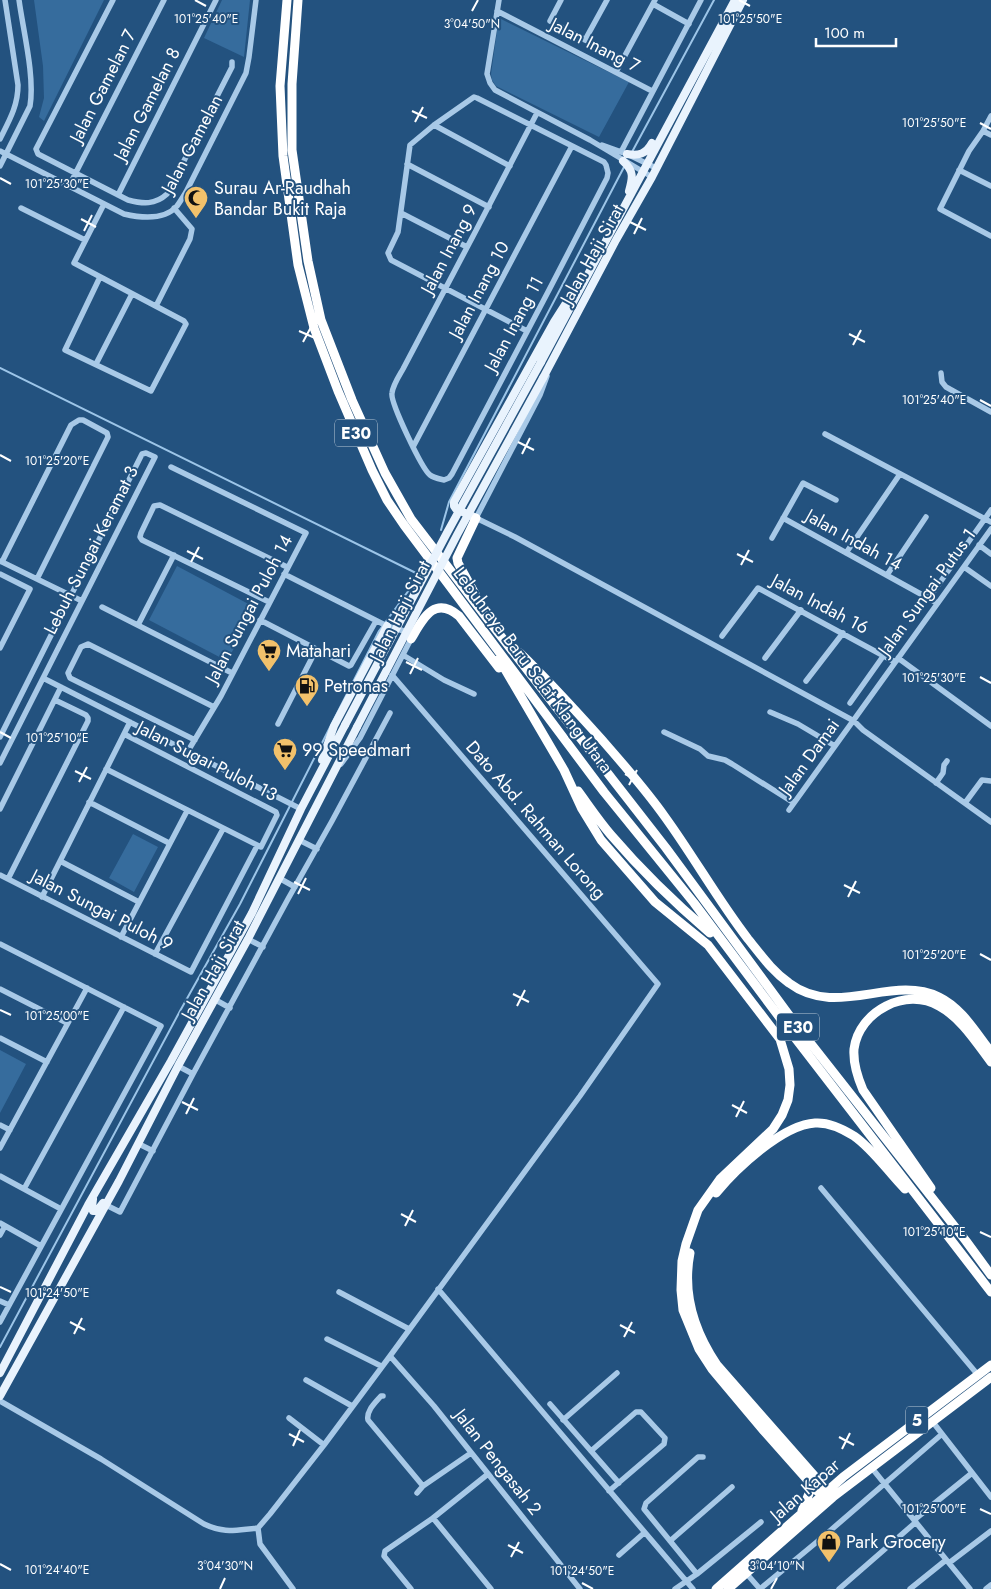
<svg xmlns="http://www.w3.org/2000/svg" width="991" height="1589" viewBox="0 0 991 1589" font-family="Jost,sans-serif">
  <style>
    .green { fill: #366c9d }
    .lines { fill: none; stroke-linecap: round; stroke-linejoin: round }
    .stream { stroke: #9cc5e8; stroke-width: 2 }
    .minor { stroke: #a8c9e7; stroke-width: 5.5 }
    .major { stroke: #e9f3fd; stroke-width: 8 }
    .highway { stroke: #fff; stroke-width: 9 }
    .major-bridge { stroke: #e9f3fd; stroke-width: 8 }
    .ticks { fill: none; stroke: #fff; stroke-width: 2 }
    .labels { text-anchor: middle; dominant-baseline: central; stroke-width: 4; stroke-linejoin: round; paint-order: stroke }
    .shield { fill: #23527f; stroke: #bdcbd9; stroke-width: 1 }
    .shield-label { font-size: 16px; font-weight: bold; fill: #fff }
    .street-label { font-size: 18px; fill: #fff; stroke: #23527f }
    .poi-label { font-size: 18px; fill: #fff; stroke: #23527f; text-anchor: start }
    .ticks-label { font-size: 12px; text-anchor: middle; fill: #fff; stroke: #23527f; stroke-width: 4; stroke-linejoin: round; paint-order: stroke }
  </style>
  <rect width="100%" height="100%" fill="#23527f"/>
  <path class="green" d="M34,0H104L44,121L39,117L44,98L43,66Z
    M222,0H250L244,57L204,38Z
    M501,19L629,82L599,137L496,86L492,80L491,74L498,24Z
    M177,566L256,608L227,661L149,620Z
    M133,834L158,847L134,892L109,878Z
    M0,1050L26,1064L0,1113Z"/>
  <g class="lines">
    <path class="stream" d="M632,152L714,0
      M0,368L420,575L379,631L240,904L180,1011L0,1347
      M441,530L449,502L624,167
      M420,575L425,565"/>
    <path class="minor" d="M113,0L36,149L38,154L128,200C143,204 155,205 167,194L232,67V62
      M499,0L487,74L490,83L495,90L590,140L652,177
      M561,0L550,21L623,60
      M653,4L689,24
      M497,11L652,91
      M585,40L607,0
      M616,72L655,0
      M991,116L983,131L969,151L940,209L991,236
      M434,125L510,166
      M983,131L991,135
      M0,139C9,121 18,106 18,85L5,0
      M602,145L627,154L656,168
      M0,151L124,214C141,218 164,221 177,206C180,202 183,197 186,192L246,73L249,57L256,0
      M621,152L701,0
      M407,164L489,207
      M0,166L30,106C35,76 23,30 19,0
      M959,170L991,186
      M69,186L164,0
      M118,195L216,0
      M21,208L85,240
      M401,213L467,247
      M100,277L65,350L151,391L186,324L184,321L74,263L104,204
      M156,306L190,239L192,229L174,208
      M527,331L391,260L388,253L398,232L410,145L434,125L474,97L477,98L604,162L606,165L608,173L607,178L549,290L452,474L449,478L444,480C440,479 434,478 430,475C422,469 390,402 392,393C393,385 399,376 403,369C413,350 423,331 433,312C468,246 503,179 537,113
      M96,364L132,294
      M941,373L942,382L946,387L991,412
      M547,376L540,395L476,518L515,537L854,721L863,730L991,822
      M825,434L991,522
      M413,447L572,146
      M171,467L306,533L221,696L188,751
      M783,518L937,603
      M772,538L803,483L836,500
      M979,545L991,554
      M846,553L900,474
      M0,561L82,601
      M2,562L71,425L79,420H83L107,433L108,437L37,579
      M964,567L991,586
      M0,574L30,589L0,648
      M284,574L387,626L404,631L411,639L360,738L341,764
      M887,575L926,517
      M929,598L991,510
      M269,602L142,540L140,537L141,533L154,506L160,505L287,567
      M102,607L232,673
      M260,620L349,666L351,665L376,621
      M138,625L174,555
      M722,636L758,588L895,662
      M403,655L444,680L474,694
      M765,658L801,610
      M898,658L991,726
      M43,678L301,809
      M806,681L843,633
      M850,703L884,655
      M770,712L798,724L835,746
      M278,724L316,650
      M664,732L700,749L708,756L725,760L732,764L794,803
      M0,737L142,454L146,453L155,457L0,763
      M195,740L70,678L68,673L81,647L88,644L214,707
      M106,769L261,847L277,815L276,812L124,734
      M936,783L943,773L944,765L947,761
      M89,802L169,843
      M965,803L982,780L991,781
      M0,809L61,687
      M789,810L991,529
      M299,840L317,849
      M60,861L139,902
      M0,875L191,972L257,846
      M279,878L295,887
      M8,879L88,721V718L86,715L55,700
      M42,897L130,722
      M121,937L187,811
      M248,939L263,947
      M0,944L161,1026L0,1322
      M155,954L223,829
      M0,989L67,1023
      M214,999L230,1008
      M0,1038L47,1062
      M178,1066L193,1074L288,899L332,821L390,713
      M0,1125L10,1130
      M139,1144L153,1151
      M0,1148L87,988
      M0,1176L61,1209
      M821,1188L978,1375
      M24,1189L124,1007
      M106,1205L120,1212L193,1074
      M0,1223L41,1246
      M0,1235L5,1226
      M438,1289L693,1589
      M339,1292L409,1329
      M0,1301L9,1305
      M327,1339L381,1366
      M390,1356L434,1406L580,1589
      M306,1380L352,1406
      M383,1396H381C375,1403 366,1411 368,1420L423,1486
      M0,1401L101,1459L204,1524C225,1534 235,1530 258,1528L270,1514L324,1445L390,1356L580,1096L658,984L392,675
      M550,1404L619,1483
      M289,1418L324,1445
      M563,1420L617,1373
      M932,1421L991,1497
      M591,1451L636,1412H641L665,1438L664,1444L609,1491
      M871,1467L970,1589
      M417,1493L423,1486L471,1453
      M433,1518L491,1589
      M914,1520L972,1473
      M258,1528L260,1544L293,1589
      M670,1541L732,1487
      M619,1555L644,1533
      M949,1563L991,1531
      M746,1573L760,1589
      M697,1574L644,1509L646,1503L698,1457H703
      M411,1589L384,1556L385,1551L433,1518L488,1474
      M675,1589L697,1574L761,1522
      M760,1589L824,1536L942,1434
      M839,1589L916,1522
      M910,1589L946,1560
      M986,1589L991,1585"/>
    <path class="major" d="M627,154C639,156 646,154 652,143
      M623,161C634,171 633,177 629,191
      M541,362L735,0
      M543,378L616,240L652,177L743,0
      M474,517L456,509L454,506V502L554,322L577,286
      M322,760L334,726L387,626
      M93,1199L92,1207L93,1211H97L103,1203
      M0,1373L88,1205L171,1061L252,913L301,809L345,725
      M0,1396L119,1181L178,1066L248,939L357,727"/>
    <path class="highway" d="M287,0L280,86L283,156L298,265L314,328L338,391L372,470L387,500L404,525L604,792L694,903L789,1030L991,1292
      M298,0L292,84V150L308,261L321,320L352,400L385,473L411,519L493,626L666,848L797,1026L966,1241L991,1275
      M475,594L458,563L457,558L476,518
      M411,639C423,619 434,595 459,616L499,668
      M520,653C549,681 576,711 603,741C624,765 646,790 665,817C694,857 718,900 748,939C761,955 772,971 789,983C837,1019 891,974 939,997C962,1008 976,1033 991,1052
      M499,659L564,770L582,809L601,840L655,902L708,945L780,1039L789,1069L790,1085L788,1100L782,1115L773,1129L720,1179L698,1210L686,1244L682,1261L681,1290L683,1310L699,1349L712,1369L764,1431L827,1502
      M578,791C589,806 599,821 611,835C641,870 675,903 710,933
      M931,1188L863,1090C857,1076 853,1063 854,1049C859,1011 906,987 939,1006C961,1018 976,1042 991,1062
      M716,1193C736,1169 782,1125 815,1123C829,1122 843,1129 854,1136C874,1150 888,1172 905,1189
      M690,1253C682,1294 694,1331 717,1365L833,1497
      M802,1511L810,1491L808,1481
      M716,1589L843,1477L991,1365
      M728,1589L833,1497L991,1377"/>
    <path class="major-bridge" d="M345,725L448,531L541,362
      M357,727L457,535L543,378"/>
  </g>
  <path class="ticks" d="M195,0L206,6M739,0L750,6M472,11L478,0M412,111L427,118M415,122L423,107M980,123L991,129M0,178L11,184M81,219L96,227M630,222L646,230M84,231L92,215M634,234L642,218M299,331L315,338M849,334L865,342M303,342L311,327M853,345L861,330M980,400L991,406M518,442L534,450M522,454L530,438M0,455L11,461M187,551L203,559M737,554L753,562M191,562L199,547M741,565L749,550M406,662L422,670M410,674L418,658M980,677L991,683M0,732L11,738M75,771L91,779M625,774L641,782M79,782L87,767M629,785L637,770M294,882L310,890M844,885L860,893M298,894L306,878M848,897L856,881M980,954L991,960M513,994L529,1002M517,1006L525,990M0,1010L11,1015M182,1102L198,1110M732,1105L747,1113M186,1114L194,1098M736,1117L744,1101M401,1214L416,1222M405,1226L413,1210M980,1232L991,1237M0,1287L11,1292M70,1322L85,1330M620,1325L635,1333M74,1334L82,1318M624,1337L632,1322M289,1434L304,1442M839,1437L854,1445M293,1446L300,1430M842,1449L850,1433M980,1509L991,1514M508,1545L523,1553M511,1557L519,1542M0,1564L11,1570M582,1583L593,1589M220,1589L225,1578M771,1589L777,1578"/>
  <defs>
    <symbol id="mosque-pin" viewBox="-11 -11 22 30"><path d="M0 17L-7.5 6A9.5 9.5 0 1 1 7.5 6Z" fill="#f2c16b" stroke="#23527f"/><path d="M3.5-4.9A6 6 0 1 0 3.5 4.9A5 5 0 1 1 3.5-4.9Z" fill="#111"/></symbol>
    <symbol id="supermarket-pin" viewBox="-11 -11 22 30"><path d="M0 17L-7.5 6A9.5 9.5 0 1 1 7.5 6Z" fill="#f2c16b" stroke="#23527f"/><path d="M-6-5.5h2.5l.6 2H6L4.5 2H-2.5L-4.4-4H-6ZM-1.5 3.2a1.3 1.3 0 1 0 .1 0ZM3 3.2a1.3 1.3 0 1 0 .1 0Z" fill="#111"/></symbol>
    <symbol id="fuel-pin" viewBox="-11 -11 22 30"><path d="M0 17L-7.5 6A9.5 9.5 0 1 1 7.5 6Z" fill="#f2c16b" stroke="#23527f"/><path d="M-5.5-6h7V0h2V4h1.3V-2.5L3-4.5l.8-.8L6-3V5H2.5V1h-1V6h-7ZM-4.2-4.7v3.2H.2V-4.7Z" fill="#111"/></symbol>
    <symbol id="shop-pin" viewBox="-11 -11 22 30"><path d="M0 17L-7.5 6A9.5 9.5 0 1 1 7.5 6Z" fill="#f2c16b" stroke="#23527f"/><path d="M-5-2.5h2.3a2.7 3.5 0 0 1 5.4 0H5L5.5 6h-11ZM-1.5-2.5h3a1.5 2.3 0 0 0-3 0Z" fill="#111"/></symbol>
  </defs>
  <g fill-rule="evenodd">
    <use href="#mosque-pin" x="182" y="184" width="28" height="38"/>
    <use href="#supermarket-pin" x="255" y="637" width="28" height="38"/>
    <use href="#fuel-pin" x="293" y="672" width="28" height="38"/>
    <use href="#supermarket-pin" x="271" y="736" width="28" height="38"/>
    <use href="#shop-pin" x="815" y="1528" width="28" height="38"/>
  </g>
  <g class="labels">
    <g class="shield">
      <rect x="335" y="419.5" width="42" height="27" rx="4"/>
      <rect x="777" y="1013.5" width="42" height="27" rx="4"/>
      <rect x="906" y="1406.5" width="22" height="27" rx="4"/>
    </g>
    <g class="shield-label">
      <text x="356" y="433">E30</text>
      <text x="798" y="1027">E30</text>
      <text x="917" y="1420">5</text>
    </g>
    <g class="street-label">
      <text transform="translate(595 45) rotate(27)">Jalan Inang 7</text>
      <text transform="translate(103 86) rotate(-63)">Jalan Gamelan 7</text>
      <text transform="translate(147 104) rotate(-63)">Jalan Gamelan 8</text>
      <text transform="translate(192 144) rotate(-62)">Jalan Gamelan</text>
      <text transform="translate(449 249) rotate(-62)">Jalan Inang 9</text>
      <text transform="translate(592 254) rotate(-61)">Jalan Haji Sirat</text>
      <text transform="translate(479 290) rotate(-62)">Jalan Inang 10</text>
      <text transform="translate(514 324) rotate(-62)">Jalan Inang 11</text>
      <text transform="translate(854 540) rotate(29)">Jalan Indah 14</text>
      <text transform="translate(91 550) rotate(-63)">Lebuh Sungai Keramat 3</text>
      <text transform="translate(927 592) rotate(-54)">Jalan Sungai Putus 1</text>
      <text transform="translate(820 604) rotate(28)">Jalan Indah 16</text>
      <text transform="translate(249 609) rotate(-62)">Jalan Sungai Puloh 14</text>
      <text transform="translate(400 611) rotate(-63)">Jalan Haji Sirat</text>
      <text transform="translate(533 670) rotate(53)">Lebuhraya Baru Selat Klang Utara</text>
      <text transform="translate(809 757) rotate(-54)">Jalan Damai</text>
      <text transform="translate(207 761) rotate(27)">Jalan Sugai Puloh 13</text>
      <text transform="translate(536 820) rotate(49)">Dato Abd. Rahman Lorong</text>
      <text transform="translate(102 910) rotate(27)">Jalan Sungai Puloh 9</text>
      <text transform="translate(213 970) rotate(-61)">Jalan Haji Sirat</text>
      <text transform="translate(498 1462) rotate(52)">Jalan Pengasah 2</text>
      <text transform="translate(805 1490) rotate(-41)">Jalan Kapar</text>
    </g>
    <g class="poi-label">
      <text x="214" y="188">Surau Ar-Raudhah<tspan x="214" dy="21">Bandar Bukit Raja</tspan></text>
      <text x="286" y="651">Matahari</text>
      <text x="324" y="686">Petronas</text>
      <text x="302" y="750">99 Speedmart</text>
      <text x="846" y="1542">Park Grocery</text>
    </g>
  </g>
  <g class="ticks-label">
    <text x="206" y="23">101°25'40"E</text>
    <text x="750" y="23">101°25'50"E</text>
    <text x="472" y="28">3°04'50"N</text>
    <text x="934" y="127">101°25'50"E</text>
    <text x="57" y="188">101°25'30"E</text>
    <text x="934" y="404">101°25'40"E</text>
    <text x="57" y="465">101°25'20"E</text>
    <text x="934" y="682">101°25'30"E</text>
    <text x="57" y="742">101°25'10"E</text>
    <text x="934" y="959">101°25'20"E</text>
    <text x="57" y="1020">101°25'00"E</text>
    <text x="934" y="1236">101°25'10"E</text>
    <text x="57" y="1297">101°24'50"E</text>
    <text x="934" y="1513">101°25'00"E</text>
    <text x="225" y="1570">3°04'30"N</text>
    <text x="777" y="1570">3°04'10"N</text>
    <text x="57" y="1574">101°24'40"E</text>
    <text x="582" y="1575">101°24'50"E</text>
  </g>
  <path d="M816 38v8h80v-8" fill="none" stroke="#ffffff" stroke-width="2.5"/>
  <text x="824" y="38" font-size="15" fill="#ffffff" stroke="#23527f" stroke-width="4" paint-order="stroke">100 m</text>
</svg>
